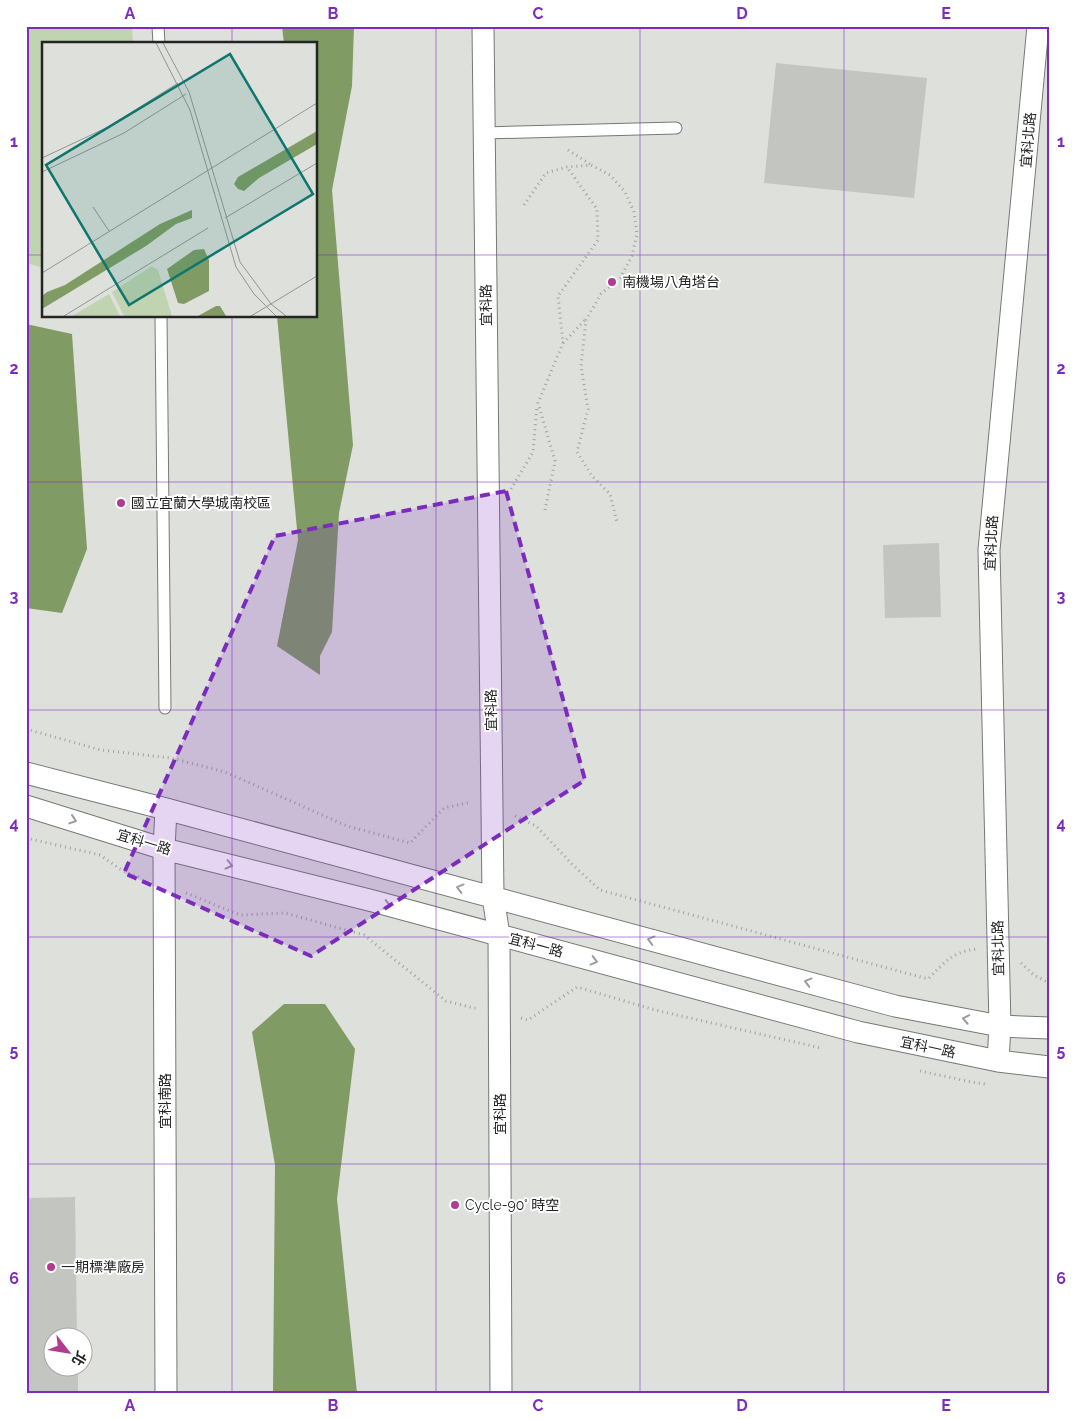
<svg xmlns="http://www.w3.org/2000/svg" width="1075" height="1419" viewBox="0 0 1075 1419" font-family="Raleway,'Noto Sans TC',sans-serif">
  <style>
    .green { fill: #c1d4b1 }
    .water { fill: #809c64 }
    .building { fill: #c3c5c1 }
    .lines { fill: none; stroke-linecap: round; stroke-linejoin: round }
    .lane-casing { stroke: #777976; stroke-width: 13 }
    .street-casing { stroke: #777976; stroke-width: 23 }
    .path { stroke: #a1a29f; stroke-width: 3; stroke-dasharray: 1 4; stroke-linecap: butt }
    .lane { stroke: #fff; stroke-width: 11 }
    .street { stroke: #fff; stroke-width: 21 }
    .oneway { stroke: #9c9c9c }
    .marked { fill: #7b2cbf; fill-opacity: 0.2; stroke: #7b2cbf; stroke-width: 4; stroke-dasharray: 10 6; stroke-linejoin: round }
    .grid { fill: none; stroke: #7b2cbf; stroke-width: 1; stroke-opacity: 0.55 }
    .poi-dot { fill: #b23b91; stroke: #fff; stroke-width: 2 }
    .labels { text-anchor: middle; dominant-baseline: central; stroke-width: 4; stroke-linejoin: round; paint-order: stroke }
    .street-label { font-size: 14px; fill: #232423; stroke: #fff }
    .poi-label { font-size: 14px; fill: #232423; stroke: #fff; text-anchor: start }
    .inset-road { fill: none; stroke: #939592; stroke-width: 1 }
    .view { fill: #0f766e; fill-opacity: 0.15; stroke: #0f766e; stroke-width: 2.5 }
    .inset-edge { fill: none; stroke: #232423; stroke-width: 2.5 }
    .neatline { fill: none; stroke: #7b2cbf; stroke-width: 2 }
    .grid-label { font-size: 16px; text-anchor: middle; font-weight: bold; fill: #7b2cbf }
  </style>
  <rect width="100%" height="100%" fill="#dee0dc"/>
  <path class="green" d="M26,26H132L133,44H44V268L26,263Z"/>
  <path class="water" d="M282,26H354L352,86L332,190L353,445L339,513L332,632L320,656V675L277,646L298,540L277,316H316V44H284Z
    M26,324L72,334L87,549L62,613L26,608Z
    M284,1004H325L355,1049L337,1199L357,1393H273L275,1165L252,1032Z"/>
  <path class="building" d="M776,63L927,78L914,198L764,183Z
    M939,543L941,617L885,618L883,545Z
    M75,1197L77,1336H52V1366H78V1393H26V1198Z"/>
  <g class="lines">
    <defs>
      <path id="lane" d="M158,26L159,44
        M484,133L676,128
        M161,316L165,708"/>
      <path id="street" d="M483,26L493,897L499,935L501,1393
        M26,773L166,809L895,1006L1000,1026L1049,1028
        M26,806L164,849L373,901L858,1032L998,1061L1049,1067
        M998,1061L1000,1026L989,550L1038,26
        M166,1393L164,849L166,809"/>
    </defs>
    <use href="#lane" class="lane-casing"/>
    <use href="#street" class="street-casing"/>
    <path class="path" d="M568,150L590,164
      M524,205L546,173L567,167L591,165L610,175L625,192L634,212L637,234L632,256L620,278L601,294L586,320L581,366L588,409L577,452L592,476L610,494L617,522
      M563,343L585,320
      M511,489L533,452L537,406
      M545,510L555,461L538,403L563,343L558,296L598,240L597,209L567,167
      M26,729L101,750L171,758L225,772L347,826L410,843L444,808L471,802
      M515,816L536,826L573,865L600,890L928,979C944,963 953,951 977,949
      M26,838L100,855L123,871L142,878
      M186,893L240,915L285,913L364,935L446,1001L478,1009
      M1021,963L1034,975L1049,983
      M521,1018L528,1020L577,987L655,1010L821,1048
      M920,1071L971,1082L985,1084"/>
    <use href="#lane" class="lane"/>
    <use href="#street" class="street"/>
  </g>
  <defs><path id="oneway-chevron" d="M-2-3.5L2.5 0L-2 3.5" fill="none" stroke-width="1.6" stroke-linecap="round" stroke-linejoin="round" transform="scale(1.25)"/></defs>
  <g class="oneway">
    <use href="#oneway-chevron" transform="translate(73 820) rotate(18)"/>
    <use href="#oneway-chevron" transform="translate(229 865) rotate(14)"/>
    <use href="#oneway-chevron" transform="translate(460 888) rotate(-165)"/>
    <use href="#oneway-chevron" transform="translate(387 905) rotate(15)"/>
    <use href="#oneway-chevron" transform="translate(651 940) rotate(-165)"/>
    <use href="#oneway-chevron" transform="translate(594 961) rotate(15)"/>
    <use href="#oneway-chevron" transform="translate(808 982) rotate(-165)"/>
    <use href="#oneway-chevron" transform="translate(966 1019) rotate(-169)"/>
  </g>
  <path class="marked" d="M506,491L585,780L311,956L124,873L275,536Z"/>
  <path class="grid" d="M232,26V44M436,26V1393M640,26V1393M844,26V1393M26,255H44M316,255H1049M232,316V1393M26,482H1049M26,710H1049M26,937H1049M26,1164H1049"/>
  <g class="poi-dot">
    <circle cx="612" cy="282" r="5"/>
    <circle cx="121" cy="503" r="5"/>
    <circle cx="455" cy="1205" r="5"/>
    <circle cx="51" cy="1267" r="5"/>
  </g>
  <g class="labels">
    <g class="street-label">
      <text transform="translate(1028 140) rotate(-85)">宜科北路</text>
      <text transform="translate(486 305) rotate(-91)">宜科路</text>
      <text transform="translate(991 543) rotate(-87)">宜科北路</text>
      <text transform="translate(491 710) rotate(-91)">宜科路</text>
      <text transform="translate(144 842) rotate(17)">宜科一路</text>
      <text transform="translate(536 945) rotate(15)">宜科一路</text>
      <text transform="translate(998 948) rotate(-91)">宜科北路</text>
      <text transform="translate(928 1047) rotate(12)">宜科一路</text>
      <text transform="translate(165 1101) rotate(-90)">宜科南路</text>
      <text transform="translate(500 1114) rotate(-90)">宜科路</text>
    </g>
    <g class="poi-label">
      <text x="622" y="282">南機場八角塔台</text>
      <text x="131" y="503">國立宜蘭大學城南校區</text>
      <text x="465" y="1205">Cycle-90° 時空</text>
      <text x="61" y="1267">一期標準廠房</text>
    </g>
  </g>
  <g transform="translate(42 42)">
    <rect width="275" height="275" fill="#dee0dc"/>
    <path d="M110,224L116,228L130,274H82L70,250ZM67,252L78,274H30Z" fill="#c1d4b1"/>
    <path d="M275,89V102L217,136L202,149L196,147L192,142L196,135ZM150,168V176L134,182L104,204L0,267V254L5,250L23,243L118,182ZM162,207L167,218V249L142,262L136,261L125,227L152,208ZM174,264H178L184,274H156Z" fill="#809c64"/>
    <path class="inset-road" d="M114,1L148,68L194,225L212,252L234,274M121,1L147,50L198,220L229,262L244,274M0,116L66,85L136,41M0,130L82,91L144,52M51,165L67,189M183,176L275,121M0,231L275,61M22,274L166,186M209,274L275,234"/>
    <path class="view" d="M188,12L271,152L87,263L4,123Z"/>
    <rect width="275" height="275" class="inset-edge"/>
  </g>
  <rect width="1075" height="1419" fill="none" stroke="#ffffff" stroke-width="55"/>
  <g transform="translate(68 1352) rotate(121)"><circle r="24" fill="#ffffff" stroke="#a7a7a7"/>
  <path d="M0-4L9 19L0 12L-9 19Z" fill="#b23b91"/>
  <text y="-8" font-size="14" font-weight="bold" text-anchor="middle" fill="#232423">北</text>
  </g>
  <rect x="28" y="28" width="1020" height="1364" class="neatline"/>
  <g class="grid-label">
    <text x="130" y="19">A</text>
    <text x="333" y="19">B</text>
    <text x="538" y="19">C</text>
    <text x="742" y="19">D</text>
    <text x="946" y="19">E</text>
    <text x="14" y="147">1</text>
    <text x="1061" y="147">1</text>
    <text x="14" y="374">2</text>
    <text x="1061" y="374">2</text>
    <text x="14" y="602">3</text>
    <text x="1061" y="602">3</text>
    <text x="14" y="829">4</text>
    <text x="1061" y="829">4</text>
    <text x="14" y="1056">5</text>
    <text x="1061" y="1056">5</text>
    <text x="14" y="1284">6</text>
    <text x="1061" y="1284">6</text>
    <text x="130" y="1411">A</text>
    <text x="333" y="1411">B</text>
    <text x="538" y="1411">C</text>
    <text x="742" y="1411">D</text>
    <text x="946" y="1411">E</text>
  </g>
</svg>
